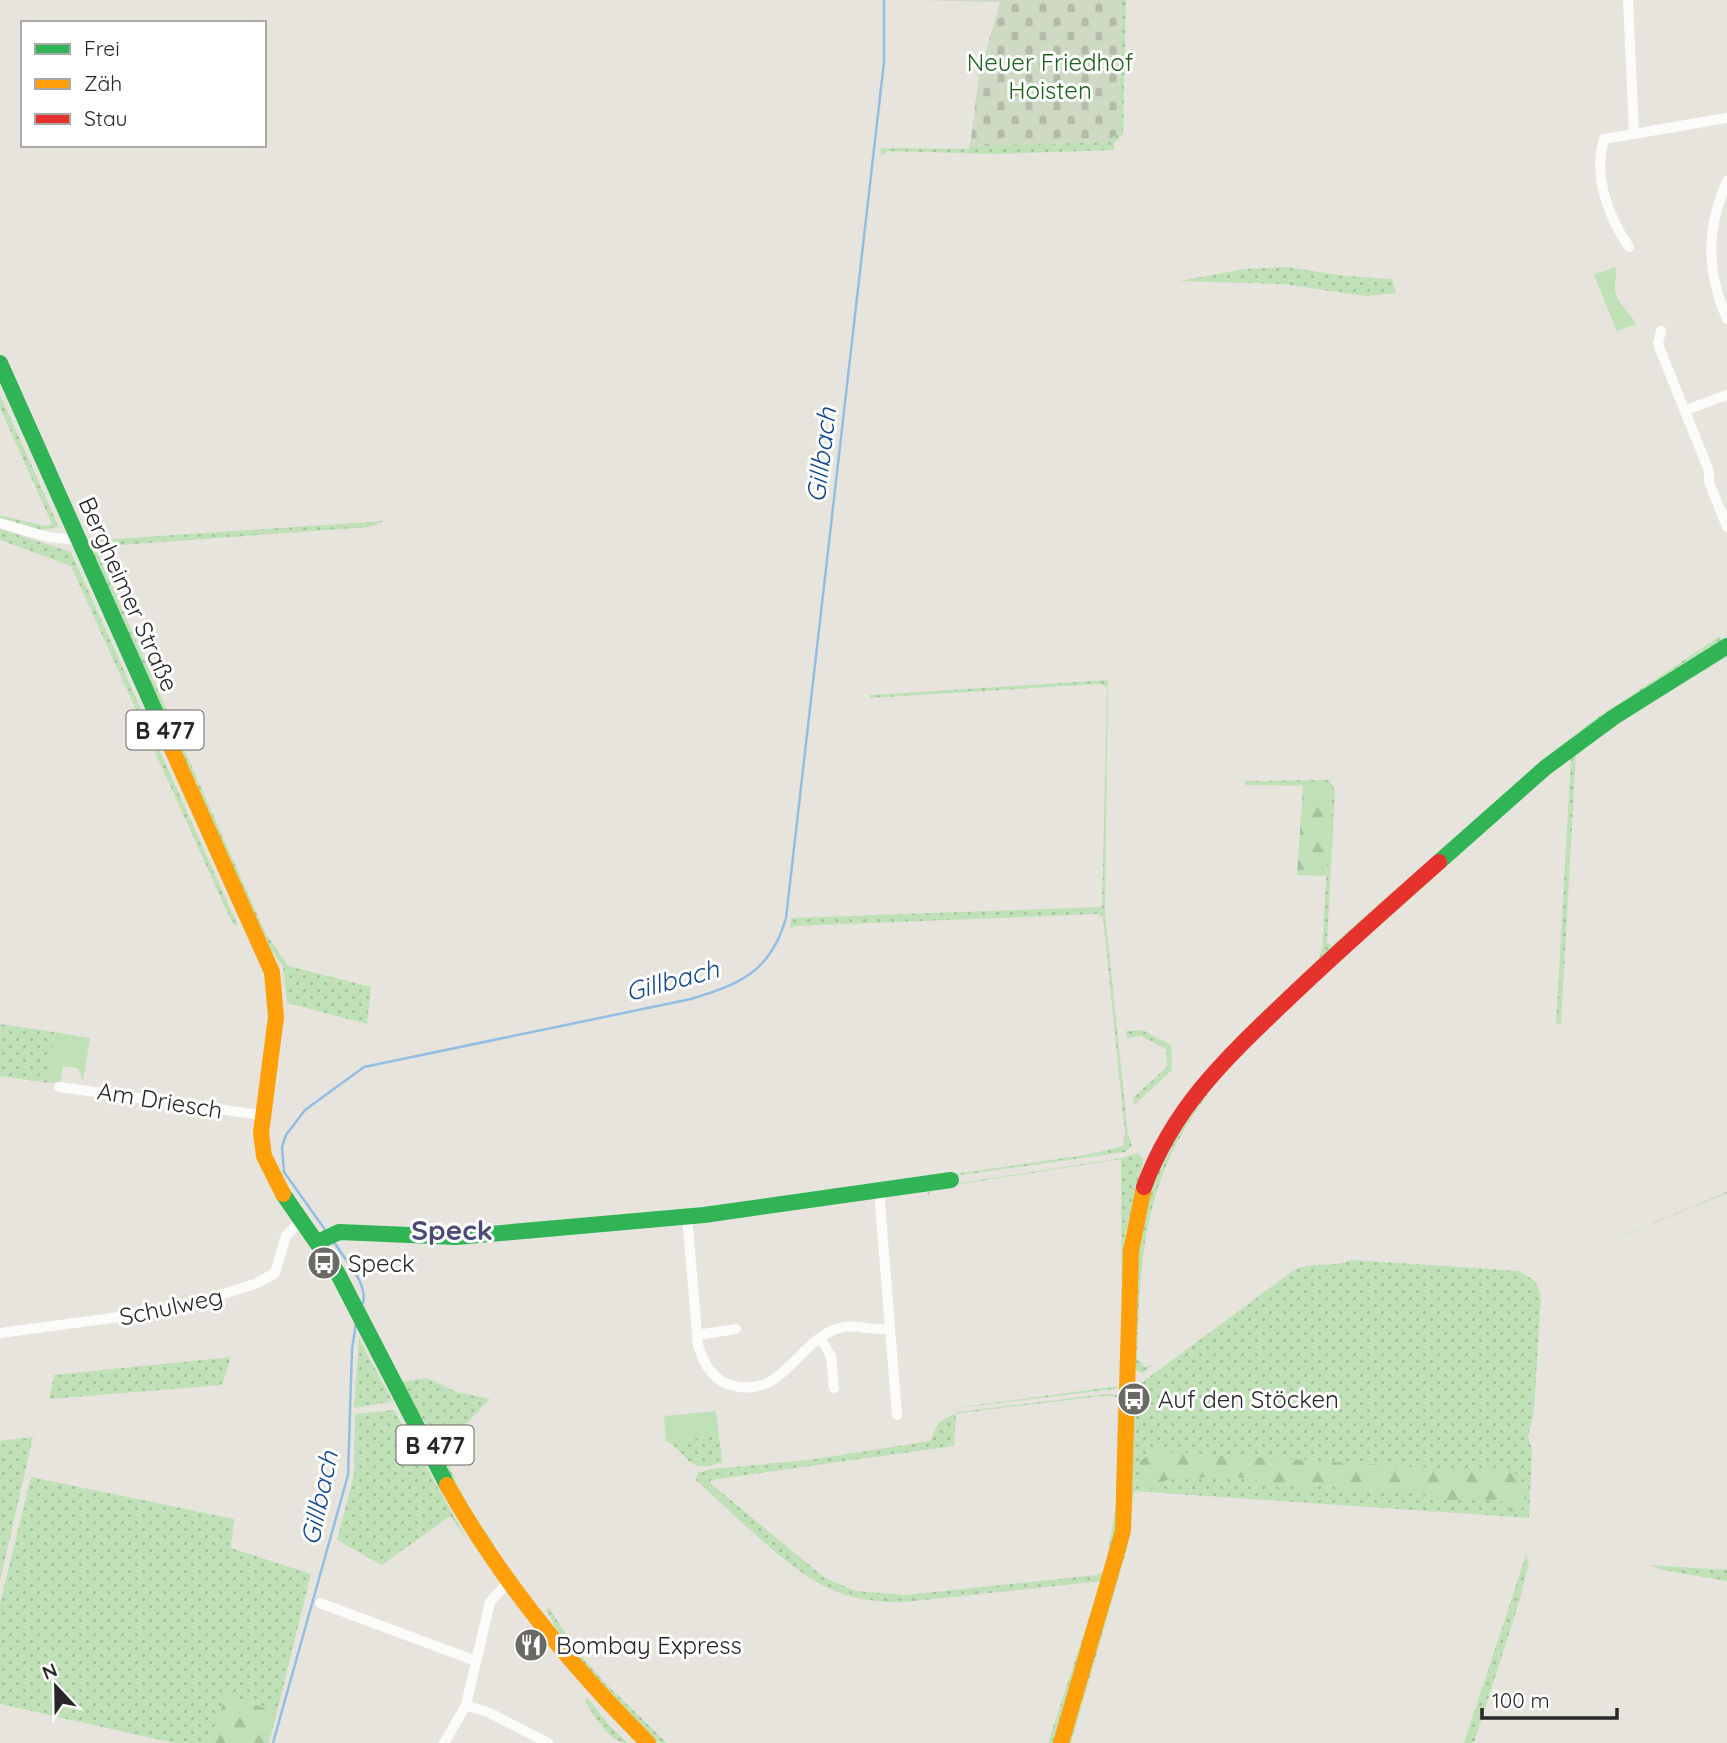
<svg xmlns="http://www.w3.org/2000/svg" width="1727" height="1743" viewBox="0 0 1727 1743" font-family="Quicksand,sans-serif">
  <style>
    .grass { fill: url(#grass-dots); fill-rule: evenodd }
    .forest { fill: url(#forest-firs) }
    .cemetery { fill: url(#cemetery-stones) }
    .park { fill: #c0e1b7 }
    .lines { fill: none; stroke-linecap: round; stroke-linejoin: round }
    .stream { stroke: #93bee4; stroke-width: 2.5 }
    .street { stroke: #fbfbfa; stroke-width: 10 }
    .fast { stroke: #30b455; stroke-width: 16 }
    .slow { stroke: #ff9f0a; stroke-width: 16 }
    .jam { stroke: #e5322d; stroke-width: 16 }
    .labels { text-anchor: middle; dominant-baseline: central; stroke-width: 6; stroke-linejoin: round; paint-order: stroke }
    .shield { fill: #fff; stroke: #686868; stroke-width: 2 }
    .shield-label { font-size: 23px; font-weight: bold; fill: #272727 }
    .park-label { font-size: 24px; fill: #1d5f1d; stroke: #fff }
    .street-label { font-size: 24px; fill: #272727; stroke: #fff }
    .poi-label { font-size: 24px; fill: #272727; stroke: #fff; text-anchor: start }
    .water-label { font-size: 26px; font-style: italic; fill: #14498f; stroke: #fff }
    .quarter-label { font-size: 28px; font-weight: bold; fill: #4c4b75; stroke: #fff }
  </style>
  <defs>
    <pattern id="grass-dots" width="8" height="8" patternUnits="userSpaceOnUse" patternTransform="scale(1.75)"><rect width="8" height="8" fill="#c0e1b7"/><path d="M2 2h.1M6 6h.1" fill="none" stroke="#a5c19d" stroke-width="1.8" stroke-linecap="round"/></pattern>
    <pattern id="forest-firs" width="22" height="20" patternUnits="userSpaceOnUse" patternTransform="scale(1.75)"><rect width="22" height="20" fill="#c0e1b7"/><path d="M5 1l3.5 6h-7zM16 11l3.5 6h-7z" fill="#a5c19d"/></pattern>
    <pattern id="cemetery-stones" width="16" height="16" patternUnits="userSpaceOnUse" patternTransform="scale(1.75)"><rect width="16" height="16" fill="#cedac4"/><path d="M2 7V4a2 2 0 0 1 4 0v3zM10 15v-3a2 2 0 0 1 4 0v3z" fill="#b1bba8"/></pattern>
  </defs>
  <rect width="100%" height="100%" fill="#e6e4dc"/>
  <path class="grass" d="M1122,0H1126L1123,135L1114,143V150L994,154L888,151L882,155L880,148L969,149L970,146L1105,142L1118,134Z
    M1287,267L1344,276L1392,279L1396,293L1366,296L1282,284L1179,281L1245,269Z
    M0,395L59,527L41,530L0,519V515L45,526L52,524L0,408Z
    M384,521L370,527L106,546L96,550L266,934L288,966L371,987L367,1024L287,1003L283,967L270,948L197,790L198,782L193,780L90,546L99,540Z
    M0,529L71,552L238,926L233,925L71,566L0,540Z
    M1720,636L1723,643L1654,686L1233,1041L1319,958L1322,949L1331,796L1325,786L1245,785V781L1329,780L1335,790L1327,942L1331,946L1545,758L1591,722Z
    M1727,653V657L1639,709L1576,754L1561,1024H1556L1571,758C1516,797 1469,846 1419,891C1333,968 1210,1059 1166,1166C1140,1228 1139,1294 1137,1359L1145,1367L1154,1364L1143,1373L1132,1369C1133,1303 1131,1227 1159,1165C1203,1067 1302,990 1381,920C1493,820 1595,724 1727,653Z
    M1108,680L1105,913L1128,1134L1132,1146L1125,1152L941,1178V1176L1091,1154L1123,1146L1125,1134L1103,917L1097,914L794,926L790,929L791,918L1102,907L1107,687L1100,684L870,698V695Z
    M0,1024L54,1032L49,1083L0,1076Z
    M1142,1030L1171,1045L1172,1070L1134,1105L1133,1098L1167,1067L1166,1049L1141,1036L1127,1038L1126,1031Z
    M1137,1153L1143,1158V1164L1125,1236L1123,1384L1115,1389L932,1411L1119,1386L1122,1376L1121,1159L942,1187L931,1189L928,1197V1188L1122,1158Z
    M1727,1192V1193L1551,1266Z
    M1352,1260L1519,1271L1535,1281L1541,1296L1534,1411L1528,1437L1532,1450L1529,1518L1134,1491L1127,1549L1071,1743H1066L1116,1577L1136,1387L1294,1270C1313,1261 1333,1268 1352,1260Z
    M359,1339L392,1400L389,1402L354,1408Z
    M231,1357L222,1385L49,1399L54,1375Z
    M427,1378L457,1392L490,1399C478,1413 454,1433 449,1451C443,1473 482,1525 494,1545L491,1546L445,1465L435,1434L418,1414L402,1382Z
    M1106,1394L1122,1395L1121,1519L1056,1743H1048L1101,1581L906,1602C877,1603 848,1599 822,1585C784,1565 729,1510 696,1480L698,1473L711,1469L809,1460L930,1441L939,1422L958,1412ZM1102,1396L1118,1397L1116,1507L1104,1572L1096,1575L905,1595L856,1591L825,1578L710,1483L711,1480L954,1446L956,1414L960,1413Z
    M394,1410L467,1539L450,1516L382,1565L337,1540L354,1475L355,1414Z
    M719,1436L722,1462C685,1476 689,1452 666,1441Z
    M33,1437L0,1581V1441Z
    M31,1477L234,1519L231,1548L311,1574L277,1712L226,1695L209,1743H174L0,1704V1604Z
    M1526,1555L1529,1562L1520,1599L1474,1743H1464Z
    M1650,1565L1727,1570V1581L1662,1570Z
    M549,1608L577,1651L605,1683L667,1743H657C625,1714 593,1681 566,1648C557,1636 555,1622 546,1610Z
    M587,1697L609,1725L628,1743C609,1743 595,1716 585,1702Z"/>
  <path class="forest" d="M1303,785L1325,786L1331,796L1326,876L1297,875Z
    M1154,1451L1515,1473C1528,1486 1531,1501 1517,1514L1510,1511L1505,1502C1482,1498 1462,1501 1439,1500C1429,1499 1419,1490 1408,1489C1383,1486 1349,1495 1327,1484L1307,1490L1294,1483L1280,1489L1272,1483C1252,1483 1241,1472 1221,1481L1212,1475C1191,1483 1171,1472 1152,1488L1142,1485L1139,1462Z
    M226,1695L277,1712L269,1743H209Z"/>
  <path class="cemetery" d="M915,0H1122L1118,134L1105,142L970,146L979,76L1000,2Z"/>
  <path class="park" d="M1615,267C1618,276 1614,280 1615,289C1617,304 1630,312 1636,324L1617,331L1594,275Z
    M54,1032L90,1038L83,1081L77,1068L63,1066L60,1084L49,1082Z
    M716,1411L719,1436L666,1441L664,1416Z"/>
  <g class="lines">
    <path class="stream" d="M326,1231L284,1172L282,1147L286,1135L305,1110L364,1067L691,999C741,984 771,971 786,918L884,62V0
      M334,1242C344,1259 368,1282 363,1303
      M273,1743L348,1475L352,1349L356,1323"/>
    <path class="street" d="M1628,0L1634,133
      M1727,181C1706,229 1706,271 1727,319
      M1629,247C1608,216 1593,176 1604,139L1727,118
      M1661,331L1658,344L1709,471V482L1727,527
      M1686,410L1727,395
      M0,523L48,537L80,540
      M59,1087L262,1115
      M879,1191L897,1415
      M687,1216L698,1345C703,1362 712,1380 731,1385C780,1399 794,1349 831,1331C851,1321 868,1331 889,1329
      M0,1333L171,1310L255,1284L275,1273L286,1236L302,1219
      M697,1335L736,1329
      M820,1338L831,1356L834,1388
      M320,1603L476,1661
      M466,1705L490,1713L548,1743
      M444,1743L466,1705L490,1602L508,1582"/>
    <path class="fast" d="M0,363L163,729
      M1439,862L1545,768L1614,717L1727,646
      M283,1194L337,1272L447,1485
      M318,1242L339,1232L456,1237L704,1215L951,1180"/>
    <path class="slow" d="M163,729L272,972L276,1017L261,1133L264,1156L283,1194
      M447,1485C501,1581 570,1665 648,1743
      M1061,1743L1123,1531L1131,1251L1144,1187"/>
    <path class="jam" d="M1144,1187C1173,1108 1225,1059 1285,1002C1335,954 1387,908 1439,862"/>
  </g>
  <defs>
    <symbol id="bus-disc" viewBox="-11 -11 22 22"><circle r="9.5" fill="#6a6966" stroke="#fff"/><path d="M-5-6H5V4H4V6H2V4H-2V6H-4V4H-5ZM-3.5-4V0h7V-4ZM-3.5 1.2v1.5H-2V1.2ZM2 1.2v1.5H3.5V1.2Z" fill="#fff"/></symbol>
    <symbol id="restaurant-disc" viewBox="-11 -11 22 22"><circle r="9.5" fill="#6a6966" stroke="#fff"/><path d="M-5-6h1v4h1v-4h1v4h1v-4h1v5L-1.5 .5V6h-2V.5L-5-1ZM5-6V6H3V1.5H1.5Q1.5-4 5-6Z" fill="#fff"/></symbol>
  </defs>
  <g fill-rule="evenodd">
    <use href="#bus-disc" x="305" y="1244" width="38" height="38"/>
    <use href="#bus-disc" x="1115" y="1380" width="38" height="38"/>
    <use href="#restaurant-disc" x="512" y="1626" width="38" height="38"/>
  </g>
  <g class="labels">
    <g class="shield">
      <rect x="126.5" y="710.5" width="77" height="39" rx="5"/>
      <rect x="396.5" y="1425.5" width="77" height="39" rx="5"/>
    </g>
    <g class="shield-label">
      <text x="165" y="730">B 477</text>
      <text x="435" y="1445">B 477</text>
    </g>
    <g class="park-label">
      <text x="1050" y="62">Neuer Friedhof<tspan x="1050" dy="28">Hoisten</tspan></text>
    </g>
    <g class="street-label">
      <text transform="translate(129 594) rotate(66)">Bergheimer Straße</text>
      <text transform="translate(160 1100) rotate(9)">Am Driesch</text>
      <text transform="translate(171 1306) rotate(-12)">Schulweg</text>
    </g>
    <g class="poi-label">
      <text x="348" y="1263">Speck</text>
      <text x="1158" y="1399">Auf den Stöcken</text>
      <text x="556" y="1645">Bombay Express</text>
    </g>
    <g class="water-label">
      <text transform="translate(821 455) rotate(-83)">Gillbach</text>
      <text transform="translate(672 980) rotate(-15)">Gillbach</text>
      <text transform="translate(319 1498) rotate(-78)">Gillbach</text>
    </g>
    <g class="quarter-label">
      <text x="452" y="1229">Speck</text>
    </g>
  </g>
  <rect x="21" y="21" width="245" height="126" fill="#ffffff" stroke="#a9a9a9" stroke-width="2"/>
  <rect x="35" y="44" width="35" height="10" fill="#30b455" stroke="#a9a9a9" stroke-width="2"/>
  <text x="84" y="56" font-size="21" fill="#272727">Frei</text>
  <rect x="35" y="79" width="35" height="10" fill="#ff9f0a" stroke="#a9a9a9" stroke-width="2"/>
  <text x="84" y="91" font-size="21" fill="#272727">Zäh</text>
  <rect x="35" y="114" width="35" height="10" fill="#e5322d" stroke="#a9a9a9" stroke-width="2"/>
  <text x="84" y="126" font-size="21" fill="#272727">Stau</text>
  <g transform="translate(56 1687) rotate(338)" stroke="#ffffff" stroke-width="5" paint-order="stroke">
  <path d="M0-5L12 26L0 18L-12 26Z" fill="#272727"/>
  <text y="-10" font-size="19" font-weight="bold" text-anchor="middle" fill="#272727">N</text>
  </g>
  <path d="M1482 1708v10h135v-10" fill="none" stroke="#272727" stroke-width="3.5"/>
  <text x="1492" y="1708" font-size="21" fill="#272727" stroke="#ffffff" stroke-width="5" paint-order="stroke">100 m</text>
</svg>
